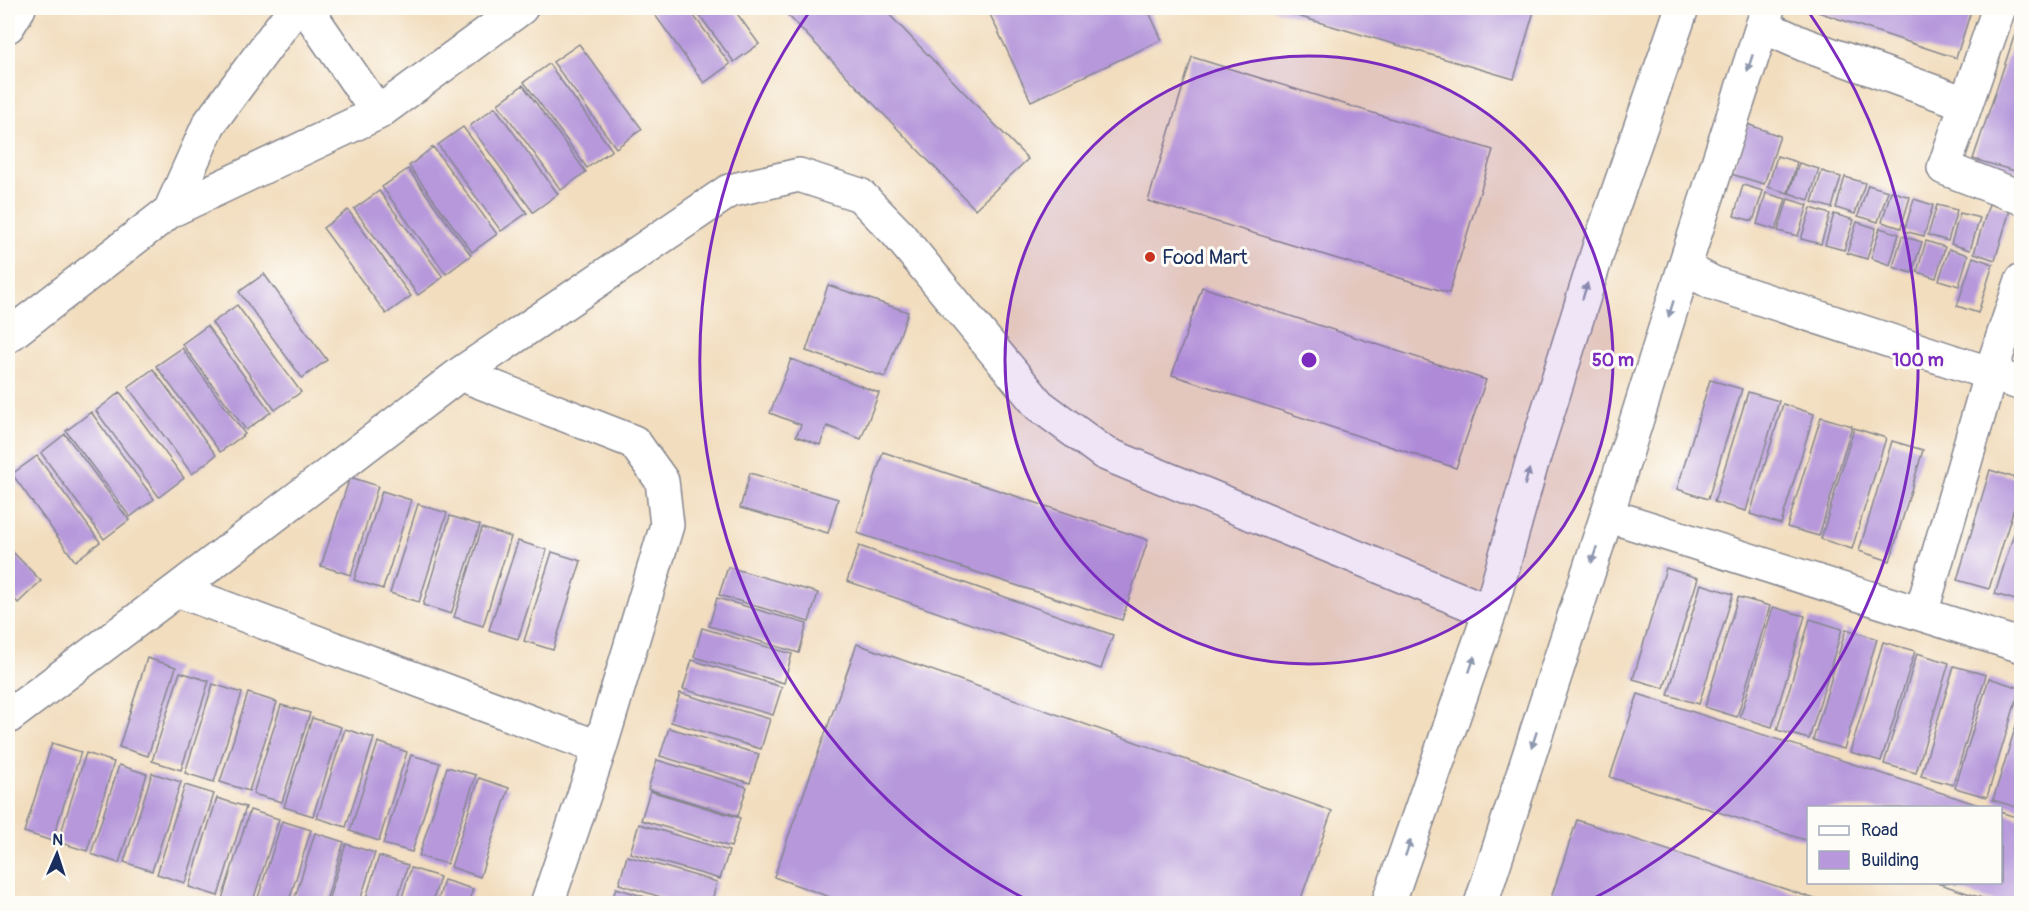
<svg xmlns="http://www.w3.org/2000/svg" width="2029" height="911" viewBox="0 0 2029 911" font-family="Pangolin,sans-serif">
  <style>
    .building { fill: #b698db }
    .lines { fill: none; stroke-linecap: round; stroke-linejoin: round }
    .minor-casing { stroke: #86868e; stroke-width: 36 }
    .minor { stroke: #fff; stroke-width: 33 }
    .oneway { fill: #8d97ae }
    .ring { fill: none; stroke: #7b2cbf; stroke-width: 3 }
    .poi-dot { fill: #c8321e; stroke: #fdfcf7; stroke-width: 2 }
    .labels { text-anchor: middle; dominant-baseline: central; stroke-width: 6; stroke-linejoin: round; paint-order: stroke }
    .poi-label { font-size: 20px; fill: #1b2f5e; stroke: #fdfcf7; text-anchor: start }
    .centre { fill: #7b2cbf; stroke: #fdfcf7; stroke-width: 3 }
    .ring-label { font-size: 18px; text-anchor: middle; font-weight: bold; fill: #7b2cbf; stroke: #fdfcf7; stroke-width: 6; stroke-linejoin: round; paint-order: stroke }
  </style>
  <rect width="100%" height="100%" fill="#fdfcf7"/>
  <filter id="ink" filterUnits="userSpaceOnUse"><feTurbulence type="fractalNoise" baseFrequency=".0167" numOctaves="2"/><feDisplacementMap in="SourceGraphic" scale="12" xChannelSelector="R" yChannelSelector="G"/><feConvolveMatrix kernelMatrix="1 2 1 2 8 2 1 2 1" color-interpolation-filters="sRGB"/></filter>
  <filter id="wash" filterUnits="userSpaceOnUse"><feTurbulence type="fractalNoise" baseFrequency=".008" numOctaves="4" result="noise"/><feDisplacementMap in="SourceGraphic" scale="24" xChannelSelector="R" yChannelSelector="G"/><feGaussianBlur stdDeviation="1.35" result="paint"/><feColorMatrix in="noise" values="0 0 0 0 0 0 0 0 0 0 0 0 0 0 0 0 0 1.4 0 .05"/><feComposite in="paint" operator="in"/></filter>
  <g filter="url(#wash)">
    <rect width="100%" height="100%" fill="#f2ddbe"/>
    <g id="blocks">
      <path class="building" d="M650,8H688L730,64L704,83Z
        M694,8H733L759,44L734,62Z
        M781,8H883L1028,159L975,209Z
        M987,8H1147L1162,40L1031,101Z
        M1270,8H1535L1514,79Z
        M1806,8H1972L1956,58Z
        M2022,13V173L1973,159Z
        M579,44L642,129L616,148L553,62Z
        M1192,57L1493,150L1449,293L1148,201Z
        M549,64L612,150L587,168L524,82Z
        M523,85L586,172L561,190L498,104Z
        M495,107L558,194L533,212L470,126Z
        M1747,124L1780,136L1764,184L1731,174Z
        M463,127L527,213L501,231L438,145Z
        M433,147L497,234L472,252L409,166Z
        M1777,156L1797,162L1788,193L1768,187Z
        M1799,163L1819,169L1809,200L1789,193Z
        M408,169L471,255L446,274L382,187Z
        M1822,171L1841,177L1832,208L1812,202Z
        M1845,177L1865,183L1855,214L1836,208Z
        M1743,185L1763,191L1753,221L1734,216Z
        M1868,185L1888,191L1878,222L1858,216Z
        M379,191L443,277L418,295L354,209Z
        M1891,191L1910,197L1901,228L1882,222Z
        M1766,193L1786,199L1776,230L1757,224Z
        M1788,199L1808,205L1798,236L1778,231Z
        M1914,199L1933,205L1924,236L1904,231Z
        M1989,204L2010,210L1995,260L1974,253Z
        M1937,205L1957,210L1948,241L1928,235Z
        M1811,208L1830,214L1821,244L1801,239Z
        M348,210L411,296L386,314L323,228Z
        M1960,213L1980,218L1970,250L1951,244Z
        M1834,214L1854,220L1844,250L1825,245Z
        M1857,222L1876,228L1867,259L1847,253Z
        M1880,228L1899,234L1890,265L1871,258Z
        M1902,236L1922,242L1912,273L1893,267Z
        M1926,241L1945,247L1936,278L1917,272Z
        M1949,249L1968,255L1959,286L1939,280Z
        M1973,257L1993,264L1978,313L1957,306Z
        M264,274L327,360L302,378L239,292Z
        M828,285L908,312L885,377L806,351Z
        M1202,287L1486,380L1456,468L1172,375Z
        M237,305L301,392L275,410L212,323Z
        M207,326L271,412L246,430L182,344Z
        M182,348L245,434L220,452L156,366Z
        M791,359L879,393L861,439L827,426L820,445L796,436L801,425L770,413Z
        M153,369L216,455L192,474L128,387Z
        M1710,380L1742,389L1708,499L1677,489Z
        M120,392L184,478L159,497L96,411Z
        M1748,392L1779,401L1746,511L1714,502Z
        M1783,404L1814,414L1781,524L1750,514Z
        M91,412L154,499L130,517L66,431Z
        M1821,417L1852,426L1819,536L1787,527Z
        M1854,428L1886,438L1852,549L1821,539Z
        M65,434L129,520L104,539L41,453Z
        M1892,441L1923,450L1890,561L1859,551Z
        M883,452L1148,540L1122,620L857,533Z
        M37,456L100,542L75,561L12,474Z
        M1990,470L2022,480V482L1989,589L1957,580Z
        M750,473L838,499L828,533L740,508Z
        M350,477L378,486L351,575L321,566Z
        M382,491L411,500L383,589L354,580Z
        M418,504L447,513L419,602L390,593Z
        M2022,508V602L1995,594Z
        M450,516L480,525L451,614L423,605Z
        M482,528L511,537L483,626L454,617Z
        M518,541L547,550L518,639L489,630Z
        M859,546L1113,635L1101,669L847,581Z
        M8,547L41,581L18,603L8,592Z
        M552,552L581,561L553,650L524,641Z
        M728,567L818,593L809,622L719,595Z
        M1666,568L1698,578L1664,688L1633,679Z
        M1701,584L1733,594L1699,704L1668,695Z
        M1738,597L1770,606L1737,717L1705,707Z
        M717,598L807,624L799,653L709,626Z
        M1773,607L1805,616L1772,727L1740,717Z
        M1810,619L1842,629L1809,739L1777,730Z
        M702,628L792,654L784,683L694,657Z
        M1846,629L1877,639L1844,749L1813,740Z
        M1883,642L1915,651L1881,761L1850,752Z
        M857,644L1332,811L1299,904H849L774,877Z
        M1917,653L1949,663L1916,773L1884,764Z
        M147,658L176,667L148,756L119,747Z
        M692,660L782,687L773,715L683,689Z
        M1954,666L1986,675L1953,785L1921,776Z
        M180,672L209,681L181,770L152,761Z
        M1989,678L2020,688L1987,797L1955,788Z
        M213,684L242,693L214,782L185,773Z
        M248,693L277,702L249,791L220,782Z
        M680,693L770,719L761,749L671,722Z
        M1638,694L1985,807V808H1808V841L1610,777Z
        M281,705L310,713L282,802L253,794Z
        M2022,706V809L1993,800Z
        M312,718L341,727L313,816L284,807Z
        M669,728L759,754L750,783L660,756Z
        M345,729L374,738L346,827L317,818Z
        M378,742L407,752L379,841L350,831Z
        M52,743L81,752L52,841L24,832Z
        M86,753L114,762L87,851L58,842Z
        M411,755L440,763L412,852L383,844Z
        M657,760L747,787L738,816L648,789Z
        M119,765L147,774L119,863L91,854Z
        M447,767L476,775L447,864L419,856Z
        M152,773L181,782L152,871L124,862Z
        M479,778L509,788L480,877L451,867Z
        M185,785L214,794L185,883L157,874Z
        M650,791L740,818L731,847L641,820Z
        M217,798L246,807L218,896L189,887Z
        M250,810L279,819L252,904H238L222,899Z
        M2000,812L2022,819V904H2000L1937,883L2000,882Z
        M1577,820L1827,903V904H1549Z
        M282,821L311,830L288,904H256Z
        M639,824L729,851L720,879L630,853Z
        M315,833L344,842L325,904H293Z
        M346,844L375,853L359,904H327Z
        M379,856L408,865L396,904H364Z
        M627,856L717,882L711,904H683L619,884Z
        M411,868L440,877L432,904H400Z
        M444,880L473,889L468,904H437Z
        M616,888L665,903V904H611Z"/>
    </g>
  </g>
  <g filter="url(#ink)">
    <use href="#blocks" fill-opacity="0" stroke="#86868e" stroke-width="1.5"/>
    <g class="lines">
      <defs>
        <path id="minor" d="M1999,8L1944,168L2022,198
          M8,26L19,8
          M1762,26L1805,45L1965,103
          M378,113L521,8
          M170,211L378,113L306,8
          M1684,268L1713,283L2022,384
          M8,336L170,211L209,124L295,8
          M460,374L634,442L662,481L667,525L600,748L547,904
          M1607,515L2022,646
          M177,590L600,748
          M1921,614L1991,372L2022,280
          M8,717L177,590L460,374L729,191L799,175L860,195L897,233L1039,405L1104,453L1490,612
          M1388,904L1490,612L1531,466L1602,238L1682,8
          M1481,904L1607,515L1684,268L1768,8"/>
      </defs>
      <use href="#minor" class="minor-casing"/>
      <use href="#minor" class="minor"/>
    </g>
    <defs><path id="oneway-solid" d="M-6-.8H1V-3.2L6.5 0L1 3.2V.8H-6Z" transform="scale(1.5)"/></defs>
    <g class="oneway">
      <use href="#oneway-solid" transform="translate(1750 63) rotate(108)"/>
      <use href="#oneway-solid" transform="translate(1585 291) rotate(-73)"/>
      <use href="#oneway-solid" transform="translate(1671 309) rotate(107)"/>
      <use href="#oneway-solid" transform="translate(1527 477) rotate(-74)"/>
      <use href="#oneway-solid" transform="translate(1594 555) rotate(108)"/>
      <use href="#oneway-solid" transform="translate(1472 664) rotate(-71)"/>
      <use href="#oneway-solid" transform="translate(1534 740) rotate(108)"/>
      <use href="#oneway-solid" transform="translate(1408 848) rotate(-71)"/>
    </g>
  </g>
  <circle cx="1309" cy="360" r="304" fill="#7b2cbf" fill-opacity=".12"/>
  <g class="ring">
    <circle cx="1309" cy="360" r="304"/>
    <path d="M1033 903A609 609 0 0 1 810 11M1808 11A609 609 0 0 1 1585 903"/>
  </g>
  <circle class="poi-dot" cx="1150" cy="257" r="6"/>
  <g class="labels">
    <g class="poi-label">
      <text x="1162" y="257">Food Mart</text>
    </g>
  </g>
  <circle cx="1309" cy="360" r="9" class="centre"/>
  <g class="ring-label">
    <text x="1613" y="366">50 m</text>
    <text x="1918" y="366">100 m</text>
  </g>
  <rect width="2029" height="911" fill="none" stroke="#fdfcf7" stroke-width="30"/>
  <rect x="1807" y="806" width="195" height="78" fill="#fdfcf7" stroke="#a3aaba" stroke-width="1.5"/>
  <rect x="1819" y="826" width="30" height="9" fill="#ffffff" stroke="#a3aaba" stroke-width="1.5"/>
  <text x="1861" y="836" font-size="18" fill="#1b2f5e">Road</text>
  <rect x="1819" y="851" width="30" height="18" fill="#b698db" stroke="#a3aaba" stroke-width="1.5"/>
  <text x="1861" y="866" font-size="18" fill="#1b2f5e">Building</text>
  <g transform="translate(57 854) rotate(3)" stroke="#fdfcf7" stroke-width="4.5" paint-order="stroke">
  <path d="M0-4.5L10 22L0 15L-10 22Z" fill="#1b2f5e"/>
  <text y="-9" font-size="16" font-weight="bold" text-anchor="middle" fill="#1b2f5e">N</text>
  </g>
</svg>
